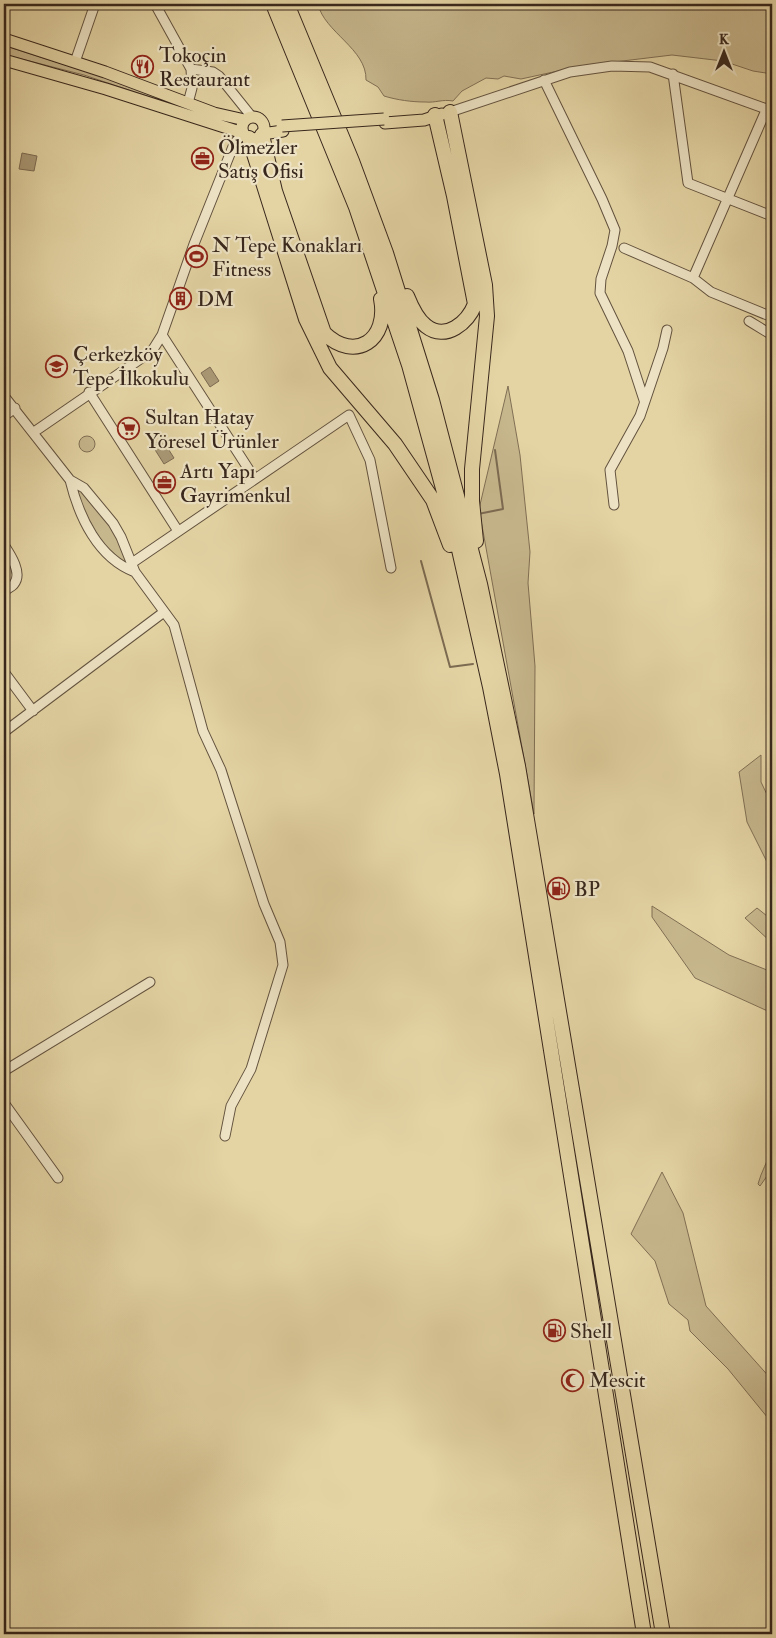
<svg xmlns="http://www.w3.org/2000/svg" width="776" height="1638" viewBox="0 0 776 1638" font-family="'IM FELL Double Pica',serif">
  <style>
    .green { fill: #c7b78d; stroke: #806f54 }
    .water { fill: #aa9976; stroke: #7c6b52 }
    .lines { fill: none; stroke-linecap: round; stroke-linejoin: round }
    .stream { stroke: #7c6b52; stroke-width: 2 }
    .minor-casing { stroke: #63523e; stroke-width: 11 }
    .major-casing { stroke: #38271c; stroke-width: 13 }
    .highway-casing { stroke: #38271c; stroke-width: 16 }
    .minor { stroke: #ede3c4; stroke-width: 9 }
    .major { stroke: #e4d4a4; stroke-width: 11 }
    .highway { stroke: #e4d4a4; stroke-width: 14 }
    .major-bridge-casing { stroke: #38271c; stroke-width: 13; stroke-linecap: butt }
    .major-bridge { stroke: #e4d4a4; stroke-width: 11 }
    .labels { text-anchor: middle; dominant-baseline: central; stroke-width: 4.5; stroke-linejoin: round; paint-order: stroke }
    .poi-label { font-size: 21px; fill: #38271c; stroke: #ede3c4; text-anchor: start }
  </style>
  <rect width="100%" height="100%" fill="#e4d4a4"/>
  <filter id="stains"><feTurbulence type="fractalNoise" baseFrequency=".004" numOctaves="4"/><feColorMatrix values="0 0 0 0 .2 0 0 0 0 .09 0 0 0 0 .02 0 0 0 .5 -.17"/></filter>
  <radialGradient id="worn" r=".72"><stop offset=".6" stop-color="#630" stop-opacity="0"/><stop offset="1" stop-color="#630" stop-opacity=".3"/></radialGradient>
  <path class="green" d="M318,4H772V74L753,71L723,61L672,55L581,66L521,79L504,76L498,79L486,78L462,91L453,101C442,99 436,103 425,102C412,102 397,100 384,96L378,87L366,80C367,49 324,32 318,4Z
    M9,47L122,83L203,115L84,75L6,55Z
    M508,386L520,455L530,552L528,583L535,666L534,814L479,509Z
    M79 444a8 8 0 1 1 16 0a8 8 0 1 1-16 0Z
    M75,486L79,487L114,528L130,568C98,540 85,529 75,486Z
    M761,755V782L772,805V872L747,822L739,772Z
    M652,906L729,955L772,972V1013L695,978L652,917Z
    M757,908L772,920V943L745,918Z
    M772,1148V1169L760,1186L758,1184C761,1172 768,1161 772,1148Z
    M662,1172L683,1213L706,1306L772,1380V1423L728,1369L690,1331L688,1320L669,1304L655,1261L631,1234Z"/>
  <path class="water" d="M22,153L37,156L34,171L19,169Z
    M210,367L219,381L210,387L201,373Z
    M162,439L174,458L164,464L152,445Z"/>
  <g class="lines">
    <path class="stream" d="M478,514L503,509L495,450
      M421,561L450,667L473,664"/>
    <defs>
      <path id="minor" d="M155,4L191,69L192,88L188,103
        M75,62L95,4
        M191,69L213,72L219,76L252,117
        M673,74L688,183L772,216
        M544,80L602,199L615,230L612,246L601,279L600,293L628,351L644,400
        M450,112L570,72L612,66L650,67L772,111
        M624,248L693,278L711,292L772,317
        M693,278L767,108
        M749,321L772,335
        M162,335L255,479
        M89,392L178,531
        M4,396L70,480L84,488L113,523L121,537L135,572L174,625L203,731L221,770L264,904L280,942L283,965L251,1069L231,1106L225,1136
        M4,416L15,408
        M34,432L152,351L162,335L194,244L234,144L243,133
        M70,480C79,517 98,558 135,572
        M614,505L610,470L640,416L663,348L667,330
        M4,545C10,554 23,573 14,584C12,587 7,589 4,591
        M132,563L349,415L370,460L391,568
        M4,672L33,711
        M4,732L164,612
        M4,1071L150,982
        M4,1103L58,1178"/>
      <path id="major" d="M4,39L105,72L214,113L245,120
        M4,60L106,89L243,133
        M242 128a11 11 0 1 1 22 0a11 11 0 1 1-22 0Z
        M385,123L424,120L442,114
        M262,134L283,131"/>
      <path id="highway" d="M273,4L356,207L409,365L455,532L490,687L507,774L644,1634
        M287,4L352,161L386,253L432,400L480,584L518,766L663,1634
        M450,112L485,285L487,316L472,469V501L476,541
        M262,135L275,191L324,333C355,363 389,340 381,299
        M249,138L306,319L330,368L395,444L433,500L450,545
        M407,296C411,306 418,320 426,326C446,342 468,322 475,304L454,196L435,115"/>
    </defs>
    <use href="#minor" class="minor-casing"/>
    <use href="#major" class="major-casing"/>
    <use href="#highway" class="highway-casing"/>
    <use href="#minor" class="minor"/>
    <use href="#major" class="major"/>
    <use href="#highway" class="highway"/>
    <defs>
      <path id="major-bridge" d="M282,126L384,119"/>
    </defs>
    <use href="#major-bridge" class="major-bridge-casing"/>
    <use href="#major-bridge" class="major-bridge"/>
  </g>
  <defs>
    <symbol id="restaurant-ring" viewBox="-11 -11 22 22"><circle r="9.5" fill="#ede3c4" stroke="#8f2418" stroke-width="1.5"/><path d="M-5-6h1v4h1v-4h1v4h1v-4h1v5L-1.5 .5V6h-2V.5L-5-1ZM5-6V6H3V1.5H1.5Q1.5-4 5-6Z" fill="#8f2418"/></symbol>
    <symbol id="office-ring" viewBox="-11 -11 22 22"><circle r="9.5" fill="#ede3c4" stroke="#8f2418" stroke-width="1.5"/><path d="M-6-3h4V-5.5h4V-3h4V5H-6ZM-1-4.5V-3h2v-1.5ZM-6 0V1H6V0Z" fill="#8f2418"/></symbol>
    <symbol id="stadium-ring" viewBox="-11 -11 22 22"><circle r="9.5" fill="#ede3c4" stroke="#8f2418" stroke-width="1.5"/><path d="M0-5a6.5 5 0 1 0 0 10a6.5 5 0 1 0 0-10ZM-3.5-1.8h7v3.6h-7Z" fill="#8f2418"/></symbol>
    <symbol id="building-ring" viewBox="-11 -11 22 22"><circle r="9.5" fill="#ede3c4" stroke="#8f2418" stroke-width="1.5"/><path d="M-4-6H4V6H1V3H-1V6H-4ZM-2.5-4.3h1.7v1.8h-1.7ZM.8-4.3h1.7v1.8H.8ZM-2.5-1h1.7V.8h-1.7ZM.8-1h1.7V.8H.8Z" fill="#8f2418"/></symbol>
    <symbol id="school-ring" viewBox="-11 -11 22 22"><circle r="9.5" fill="#ede3c4" stroke="#8f2418" stroke-width="1.5"/><path d="M0-5L7-2L0 1L-7-2ZM-4 1L0 2.5L4 1V4Q0 6-4 4Z" fill="#8f2418"/></symbol>
    <symbol id="supermarket-ring" viewBox="-11 -11 22 22"><circle r="9.5" fill="#ede3c4" stroke="#8f2418" stroke-width="1.5"/><path d="M-6-5.5h2.5l.6 2H6L4.5 2H-2.5L-4.4-4H-6ZM-1.5 3.2a1.3 1.3 0 1 0 .1 0ZM3 3.2a1.3 1.3 0 1 0 .1 0Z" fill="#8f2418"/></symbol>
    <symbol id="fuel-ring" viewBox="-11 -11 22 22"><circle r="9.5" fill="#ede3c4" stroke="#8f2418" stroke-width="1.5"/><path d="M-5.5-6h7V0h2V4h1.3V-2.5L3-4.5l.8-.8L6-3V5H2.5V1h-1V6h-7ZM-4.2-4.7v3.2H.2V-4.7Z" fill="#8f2418"/></symbol>
    <symbol id="mosque-ring" viewBox="-11 -11 22 22"><circle r="9.5" fill="#ede3c4" stroke="#8f2418" stroke-width="1.5"/><path d="M3.5-4.9A6 6 0 1 0 3.5 4.9A5 5 0 1 1 3.5-4.9Z" fill="#8f2418"/></symbol>
  </defs>
  <g fill-rule="evenodd">
    <use href="#restaurant-ring" x="130" y="54" width="25" height="25"/>
    <use href="#office-ring" x="190" y="146" width="25" height="25"/>
    <use href="#stadium-ring" x="184" y="244" width="25" height="25"/>
    <use href="#building-ring" x="168" y="286" width="25" height="25"/>
    <use href="#school-ring" x="44" y="354" width="25" height="25"/>
    <use href="#supermarket-ring" x="116" y="416" width="25" height="25"/>
    <use href="#office-ring" x="152" y="470" width="25" height="25"/>
    <use href="#fuel-ring" x="546" y="876" width="25" height="25"/>
    <use href="#fuel-ring" x="542" y="1318" width="25" height="25"/>
    <use href="#mosque-ring" x="560" y="1368" width="25" height="25"/>
  </g>
  <g class="labels">
    <g class="poi-label">
      <text x="159" y="55">Tokoçin<tspan x="159" dy="24">Restaurant</tspan></text>
      <text x="218" y="147">Ölmezler<tspan x="218" dy="24">Satış Ofisi</tspan></text>
      <text x="212" y="245">N Tepe Konakları<tspan x="212" dy="24">Fitness</tspan></text>
      <text x="197" y="299">DM</text>
      <text x="73" y="354">Çerkezköy<tspan x="73" dy="24">Tepe İlkokulu</tspan></text>
      <text x="145" y="417">Sultan Hatay<tspan x="145" dy="24">Yöresel Ürünler</tspan></text>
      <text x="180" y="471">Artı Yapı<tspan x="180" dy="24">Gayrimenkul</tspan></text>
      <text x="574" y="889">BP</text>
      <text x="570" y="1331">Shell</text>
      <text x="589" y="1380">Mescit</text>
    </g>
  </g>
  <rect width="776" height="1638" fill="none" stroke="#e4d4a4" stroke-width="20"/>
  <rect x="5" y="5" width="766" height="1628" fill="none" stroke="#38271c" stroke-width="2.5"/>
  <rect x="10" y="10" width="756" height="1618" fill="none" stroke="#38271c"/>
  <g transform="translate(724 52)" stroke="#ede3c4" stroke-width="4" paint-order="stroke">
  <path d="M0-4L9 19L0 12L-9 19Z" fill="#38271c"/>
  <text y="-8" font-size="14" font-weight="bold" text-anchor="middle" fill="#38271c">K</text>
  </g>
  <rect width="100%" height="100%" filter="url(#stains)"/>
  <rect width="100%" height="100%" fill="url(#worn)"/>
</svg>
